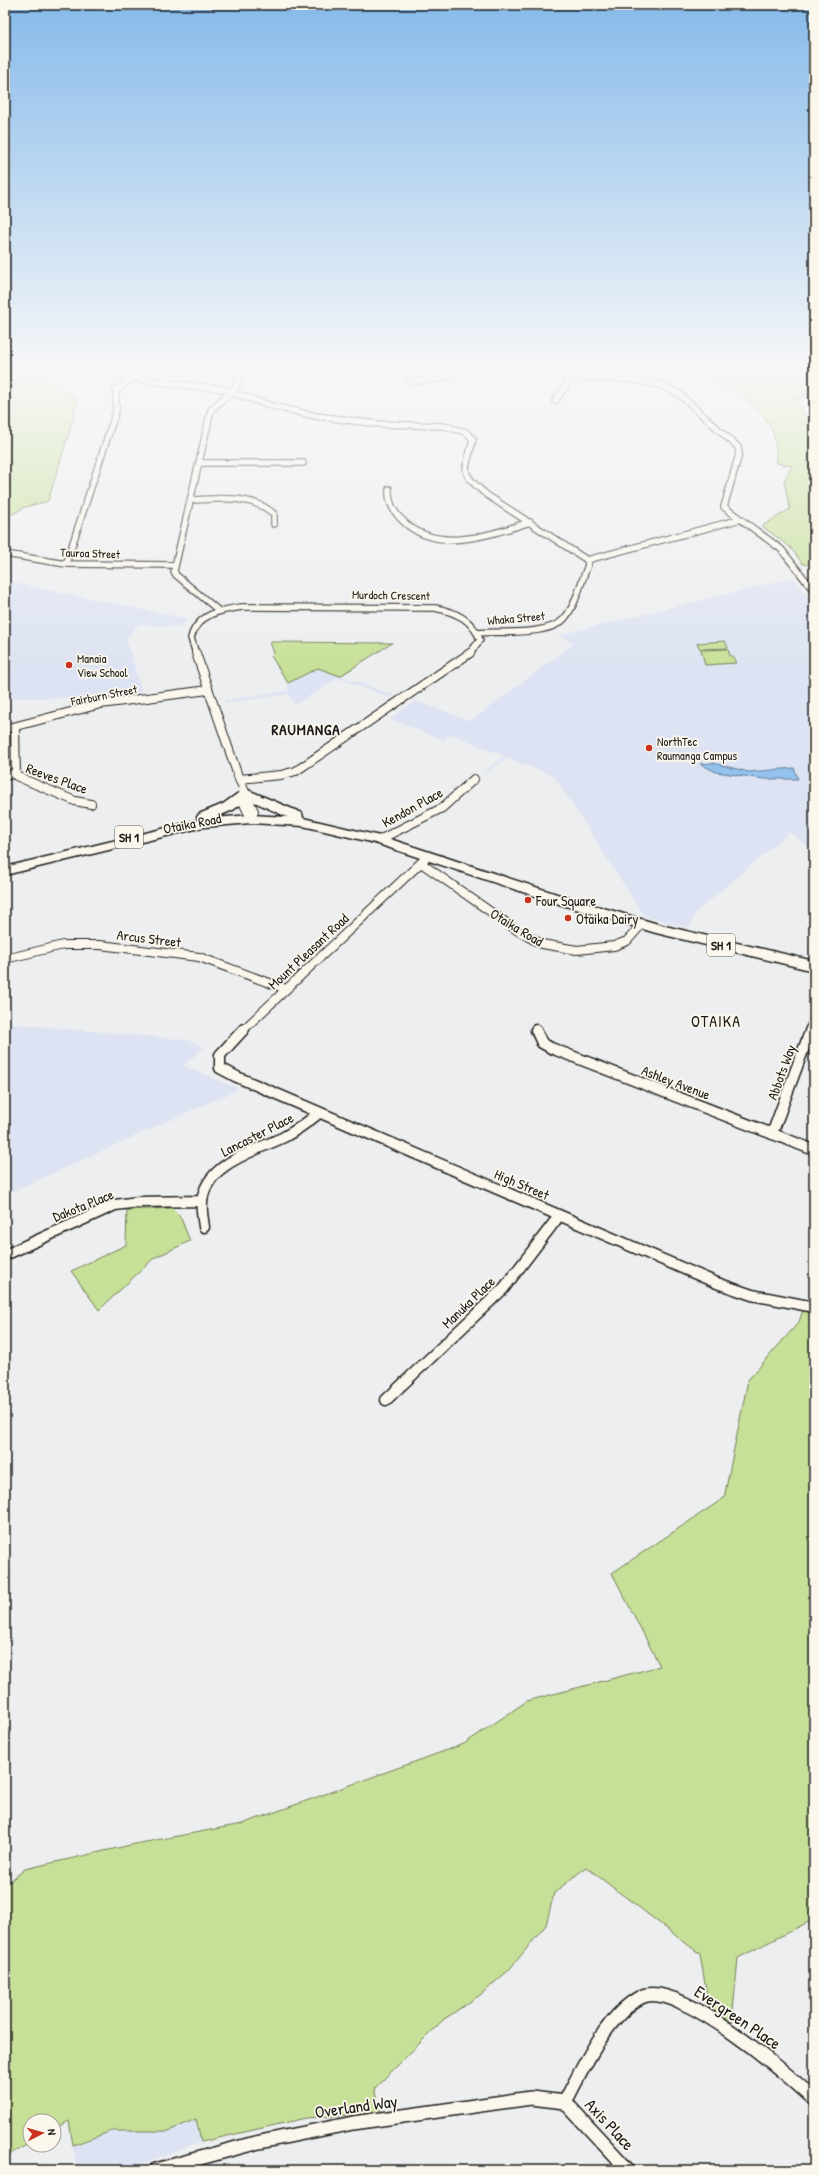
<svg xmlns="http://www.w3.org/2000/svg" width="819" height="2175" viewBox="0 0 819 2175" font-family="'Patrick Hand',sans-serif">
  <style>
    .built { fill: #dde3f2 }
    .green { fill: #c7e097; stroke: #727e5a }
    .water { fill: #93c2ee; stroke: #63809a }
    .lines { fill: none; stroke-linecap: round; stroke-linejoin: round }
    .stream { stroke: #63809a; stroke-width: 2 }
    .street-far3-casing { stroke: #1c1c1c; stroke-width: 8 }
    .street-far2-casing { stroke: #1c1c1c; stroke-width: 10 }
    .street-far1-casing { stroke: #1c1c1c; stroke-width: 13 }
    .street-casing { stroke: #1c1c1c; stroke-width: 16 }
    .highway-casing { stroke: #1c1c1c; stroke-width: 3 }
    .street-far3 { stroke: #fbf7ec; stroke-width: 5.5 }
    .street-far2 { stroke: #fbf7ec; stroke-width: 8 }
    .street-far1 { stroke: #fbf7ec; stroke-width: 10 }
    .street { stroke: #fbf7ec; stroke-width: 13 }
    .highway { fill: #fbf7ec; fill-rule: evenodd }
    .poi-dot { fill: #c8321e; stroke: #fbf7ec; stroke-width: 1.5 }
    .labels { text-anchor: middle; dominant-baseline: central; stroke-width: 3.5; stroke-linejoin: round; paint-order: stroke }
    .far-street-label { font-size: 12px; fill: #1c1c1c; stroke: #fbf7ec }
    .far-poi-label { font-size: 12px; fill: #1c1c1c; stroke: #fbf7ec; text-anchor: start }
    .shield { fill: #fbf7ec; stroke: #5f5e5a; stroke-width: 1 }
    .shield-label { font-size: 13px; font-weight: bold; fill: #1c1c1c }
    .street-label { font-size: 14px; fill: #1c1c1c; stroke: #fbf7ec }
    .poi-label { font-size: 14px; fill: #1c1c1c; stroke: #fbf7ec; text-anchor: start }
    .far-district-label { font-size: 15px; font-weight: bold; letter-spacing: 1px; fill: #1c1c1c; stroke: #fbf7ec }
    .quarter-label { font-size: 16px; letter-spacing: 1px; fill: #1c1c1c; stroke: #fbf7ec }
    .near-street-label { font-size: 17px; fill: #1c1c1c; stroke: #fbf7ec }
  </style>
  <rect width="100%" height="100%" fill="#edeeef"/>
  <filter id="ink" filterUnits="userSpaceOnUse"><feTurbulence type="fractalNoise" baseFrequency=".025" numOctaves="2"/><feDisplacementMap in="SourceGraphic" scale="8" xChannelSelector="R" yChannelSelector="G"/><feConvolveMatrix kernelMatrix="1 2 1 2 8 2 1 2 1" color-interpolation-filters="sRGB"/></filter>
  <g filter="url(#ink)">
    <path class="built" d="M793,578L814,605V853L790,832L695,913L689,928L644,916L554,776L507,758L485,773L483,772L504,756L451,734L443,740L390,719L416,701L471,721L573,644L559,635Z
      M5,581L188,619L182,627L139,624L126,638L142,692L94,698H5Z
      M318,668L393,695L391,698L338,678L295,705L289,694L225,703L224,700L288,691V683Z
      M5,1023L188,1040L204,1047L183,1066L239,1089L5,1195Z
      M196,2119L201,2142L124,2170H77L73,2145L112,2131H169Z"/>
    <path class="green" d="M5,368C32,368 57,383 77,400L69,433L48,501L25,507L5,518Z
      M608,368H630L624,376H611Z
      M669,368H814V394L812,393L796,400L814,430V460L808,466H814V565L803,564L790,547L762,526L790,509L784,481L792,466L777,463C776,452 776,436 770,426C749,390 706,377 669,368Z
      M725,641L728,648L700,649L697,643Z
      M270,642L392,643L340,676L318,668L288,683L271,656L274,653Z
      M728,649L730,656H733L736,663L705,665L701,650Z
      M172,1208L180,1216L190,1241L154,1258L99,1310L71,1271L126,1245L127,1210Z
      M803,1310L814,1312V1919L738,1958L732,2022L709,2008L700,1954L586,1867L554,1893L546,1925L509,1970L480,1995L443,2020L374,2089L381,2113L306,2118L201,2142L196,2119L169,2131H112L73,2145L69,2121L54,2129V2121H30V2143L5,2157V1885L25,1869L135,1844L242,1824L464,1744L527,1701L660,1666L612,1573L724,1498L748,1380L799,1322Z"/>
    <path class="water" d="M713,763L749,772L794,768L798,779H764L716,772L700,764Z"/>
    <g class="lines">
      <path class="stream" d="M786,368L814,374"/>
      <defs>
        <path id="street-far3" d="M94,368L143,380L222,389L272,406L316,416L378,424L443,426L466,432L473,439C467,471 456,470 487,495L587,560L741,519
          M526,368L572,377L630,379L661,385L679,394L738,447L739,454L724,507L781,549L814,591
          M409,382L442,378L467,368
          M555,401L572,377
          M199,463H303
          M389,489C388,501 393,511 401,519C435,555 489,535 530,522
          M191,500C219,499 252,494 274,514V524
          M5,554L66,564L175,565
          M66,564L116,411V390L133,378
          M219,611L176,575L174,571L211,410L234,389L240,377L239,368
          M477,633C499,631 548,636 564,619C576,606 581,581 588,565L587,560
          M196,654L191,638C197,614 220,610 242,607L435,608C456,612 473,620 480,640L469,654"/>
        <path id="street-far2" d="M196,653L239,779
          M15,727L16,776L75,801L91,804
          M5,729L101,704L208,690
          M5,776L15,773
          M239,779L254,811L251,819L244,804L243,788
          M239,779L281,775L296,771L470,653
          M379,840L442,808L474,779
          M421,863L521,933L542,944L577,950L614,946L627,941L642,924
          M5,959L63,945H100L199,957L286,989
          M243,1030L428,856
          M810,1030L814,1018"/>
        <path id="street-far1" d="M244,1029L220,1055V1068L237,1077L717,1283L752,1295L814,1307
          M536,1030L542,1043L551,1048L814,1150
          M772,1134L811,1029
          M204,1227C203,1219 201,1210 202,1203C204,1164 255,1151 284,1137C297,1130 308,1122 319,1113
          M5,1255L115,1205L139,1202L201,1201
          M386,1400L504,1288L559,1216"/>
        <path id="street" d="M565,2102C582,2070 607,2014 641,1997C677,1978 787,2074 814,2099
          M565,2102L628,2170
          M156,2170L255,2143L353,2123L531,2098L565,2102"/>
        <path id="highway" d="M248,790L302,813L303,818L384,837L569,898L665,926L814,961V971L656,933L559,904L375,843L303,826L251,823L204,827L5,875V867L199,820L197,817L199,814L223,804L237,794ZM248,799L287,817L251,815L214,818L233,810Z"/>
      </defs>
      <use href="#street-far3" class="street-far3-casing"/>
      <use href="#street-far2" class="street-far2-casing"/>
      <use href="#street-far1" class="street-far1-casing"/>
      <use href="#street" class="street-casing"/>
      <use href="#highway" class="highway-casing"/>
      <use href="#street-far3" class="street-far3"/>
      <use href="#street-far2" class="street-far2"/>
      <use href="#street-far1" class="street-far1"/>
      <use href="#street" class="street"/>
      <use href="#highway" class="highway"/>
    </g>
  </g>
  <linearGradient id="sky" x2="0" y2="1"><stop stop-color="#86baea"/><stop offset="0.55" stop-color="#f7f7f8"/><stop offset="1" stop-color="#f7f7f8" stop-opacity="0"/></linearGradient>
  <rect width="819" height="672" fill="url(#sky)"/>
  <g class="poi-dot">
    <circle cx="69" cy="665" r="4"/>
    <circle cx="649" cy="748" r="4"/>
    <circle cx="528" cy="900" r="4"/>
    <circle cx="568" cy="918" r="4"/>
  </g>
  <g class="labels">
    <g class="far-street-label">
      <text transform="translate(90 553) rotate(2)">Tauroa Street</text>
      <text transform="translate(391 595) rotate(1)">Murdoch Crescent</text>
      <text transform="translate(516 618) rotate(-5)">Whaka Street</text>
      <text transform="translate(104 695) rotate(-11)">Fairburn Street</text>
    </g>
    <g class="far-poi-label">
      <text x="77" y="658">Manaia<tspan x="77" dy="14">View School</tspan></text>
      <text x="657" y="741">NorthTec<tspan x="657" dy="14">Raumanga Campus</tspan></text>
    </g>
    <g class="shield">
      <rect x="115" y="826" width="28" height="22" rx="3"/>
      <rect x="707" y="934" width="28" height="22" rx="3"/>
    </g>
    <g class="shield-label">
      <text x="129" y="837">SH 1</text>
      <text x="721" y="945">SH 1</text>
    </g>
    <g class="street-label">
      <text transform="translate(57 778) rotate(20)">Reeves Place</text>
      <text transform="translate(412 807) rotate(-29)">Kendon Place</text>
      <text transform="translate(192 823) rotate(-11)">Otaika Road</text>
      <text transform="translate(517 927) rotate(31)">Otaika Road</text>
      <text transform="translate(149 938) rotate(7)">Arcus Street</text>
      <text transform="translate(308 951) rotate(-43)">Mount Pleasant Road</text>
      <text transform="translate(781 1072) rotate(-70)">Abbots Way</text>
      <text transform="translate(676 1082) rotate(21)">Ashley Avenue</text>
      <text transform="translate(257 1134) rotate(-27)">Lancaster Place</text>
      <text transform="translate(522 1184) rotate(23)">High Street</text>
      <text transform="translate(83 1205) rotate(-22)">Dakota Place</text>
      <text transform="translate(468 1302) rotate(-44)">Manuka Place</text>
    </g>
    <g class="poi-label">
      <text x="536" y="900">Four Square</text>
      <text x="576" y="918">Otaika Dairy</text>
    </g>
    <g class="far-district-label">
      <text x="306" y="729">RAUMANGA</text>
    </g>
    <g class="quarter-label">
      <text x="716" y="1021">OTAIKA</text>
    </g>
    <g class="near-street-label">
      <text transform="translate(738 2017) rotate(34)">Evergreen Place</text>
      <text transform="translate(356 2106) rotate(-8)">Overland Way</text>
      <text transform="translate(610 2124) rotate(47)">Axis Place</text>
    </g>
  </g>
  <rect width="819" height="2175" fill="none" stroke="#fbf7ec" stroke-width="20"/>
  <rect x="10" y="10" width="799" height="2155" fill="none" stroke="#1c1c1c" stroke-width="1.5" filter="url(#ink)"/>
  <g transform="translate(42 2133) rotate(84)"><circle r="19" fill="#fbf7ec" stroke="#a29f99"/>
  <path d="M0-3L7 15L0 10L-7 15Z" fill="#c8321e"/>
  <text y="-6" font-size="11" font-weight="bold" text-anchor="middle" fill="#1c1c1c">N</text>
  </g>
</svg>
